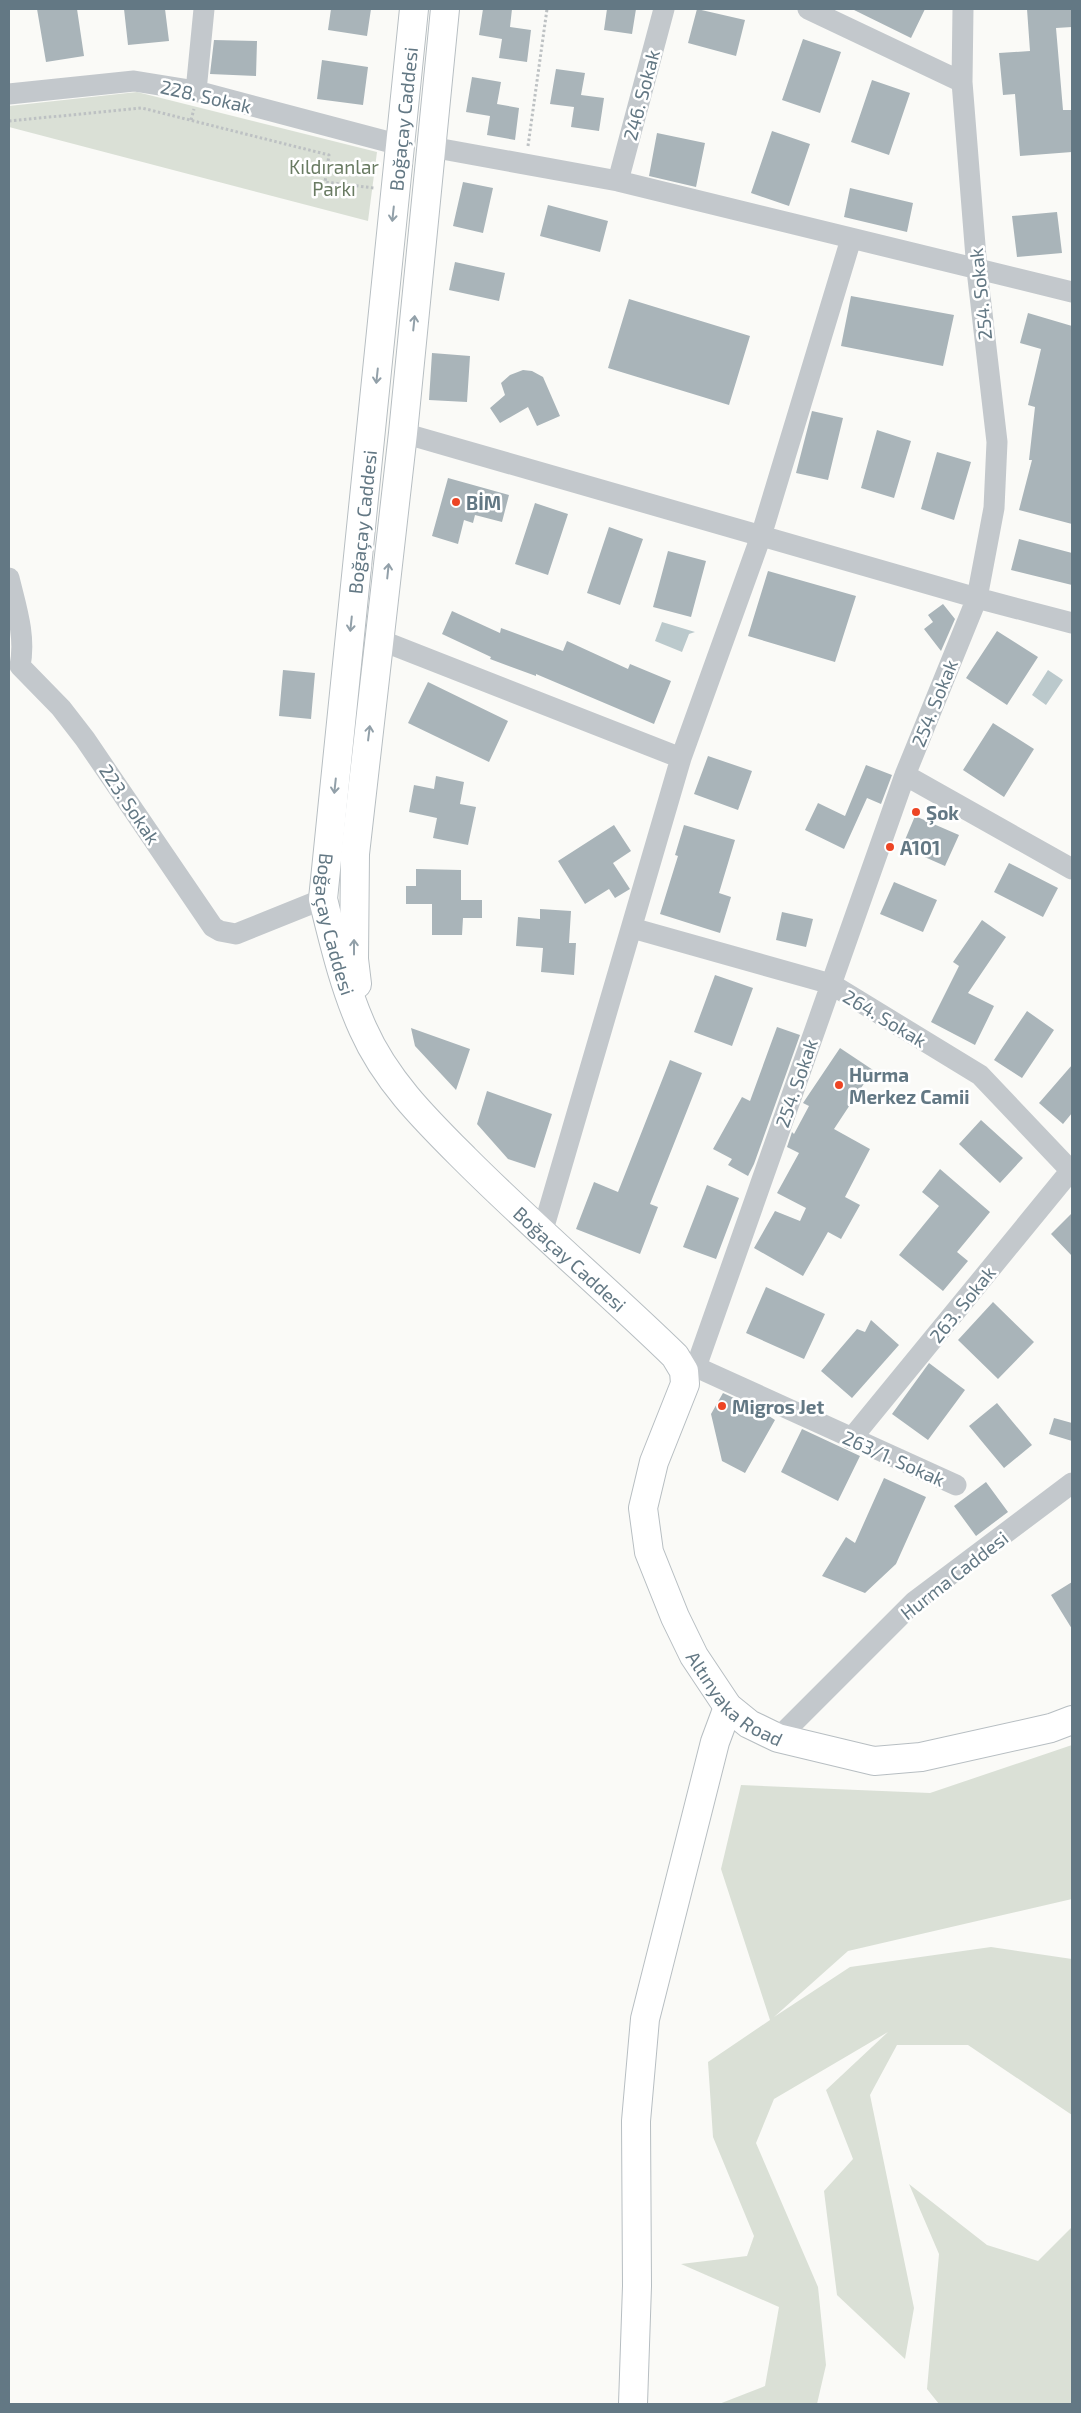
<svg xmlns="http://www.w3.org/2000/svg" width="1081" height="2413" viewBox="0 0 1081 2413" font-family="'Exo 2',sans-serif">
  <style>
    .green { fill: #dae0d6 }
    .water { fill: #bbc9cc }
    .building { fill: #a9b4b9 }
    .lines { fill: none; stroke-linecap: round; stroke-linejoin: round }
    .secondary-casing { stroke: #b7bec2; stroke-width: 30 }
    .path { stroke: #bdc1c3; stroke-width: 3; stroke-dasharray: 2.5 2.5; stroke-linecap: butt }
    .street { stroke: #c3c8cc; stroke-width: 21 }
    .secondary { stroke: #fff; stroke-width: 28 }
    .oneway { stroke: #92a0a9 }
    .poi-dot { fill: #ed4524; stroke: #fff; stroke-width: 2 }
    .labels { text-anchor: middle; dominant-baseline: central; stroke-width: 5; stroke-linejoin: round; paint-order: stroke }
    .street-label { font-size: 19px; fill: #637884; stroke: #fff }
    .park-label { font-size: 19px; fill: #697b62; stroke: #fff }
    .poi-label { font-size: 19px; font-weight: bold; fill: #637884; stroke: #fff; text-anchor: start }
  </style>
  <rect width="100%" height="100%" fill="#fafaf7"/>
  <path class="green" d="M137,92L377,152L368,221L9,127V106Z
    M1072,1745V1899L848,1951L774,2017L850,1967L991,1947L1072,1959V2115L968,2045H897L870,2095L914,2308L905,2359L837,2295L824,2191L853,2159L826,2090L888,2032L774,2099L756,2143L818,2287L826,2365L817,2404H719L765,2386L779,2307L681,2264L747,2256L754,2236L713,2137L708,2062L770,2020L721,1869L741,1785L930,1793Z
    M909,2184L987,2245L1038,2261L1072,2227V2404H939L927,2389L939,2254Z"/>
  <path class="water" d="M662,622L695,632L689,634L682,652L655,641Z
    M1048,670L1063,680L1046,705L1032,695Z"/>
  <path class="building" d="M37,9H77L84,56L46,62Z
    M124,9H165L169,41L128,45Z
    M331,9H371L367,36L328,30Z
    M483,9H512L510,27L531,30L527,62L499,58L502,39L479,35Z
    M607,9H636L632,34L604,30Z
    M697,9L745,20L736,56L688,43Z
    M852,9H925L911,38Z
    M1027,9H1072V27L1056,28L1063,110H1072V152L1020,156L1015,94L1003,95L999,53L1030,51Z
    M803,39L841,52L820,113L782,100Z
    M214,40L257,41L256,76L210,74Z
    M322,60L368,67L363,105L317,99Z
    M556,69L585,73L581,95L604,98L599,131L571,127L574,107L550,104Z
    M472,77L501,82L497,104L519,108L515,140L487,135L490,116L466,112Z
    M872,80L910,93L889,155L851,142Z
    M772,131L810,144L789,206L751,193Z
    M657,133L705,143L696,187L649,176Z
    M463,182L493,188L483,233L453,226Z
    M850,188L913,203L907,232L844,217Z
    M548,205L608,221L600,252L540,236Z
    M1057,212L1062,253L1017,257L1012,216Z
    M455,262L505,273L499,301L449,290Z
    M851,296L954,315L943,366L841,346Z
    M629,299L750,336L729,405L608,368Z
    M1028,313L1072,326V524L1019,510L1032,460H1029L1035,407L1028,405L1041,349L1020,343Z
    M432,353L470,356L467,402L429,400Z
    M523,370L532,371L543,377L560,416L537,426L528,407L500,423L490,408L505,395L501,383L510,375Z
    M812,411L843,418L828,480L796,473Z
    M877,430L911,441L894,498L861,488Z
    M937,452L971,462L954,520L921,509Z
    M448,478L509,495L502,522L475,515L473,523L464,520L458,544L432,536Z
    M535,503L568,514L548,575L515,564Z
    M609,527L643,539L620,605L587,593Z
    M1019,539L1072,553V585L1011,570Z
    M668,551L706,561L691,617L653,607Z
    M768,571L856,596L835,662L748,636Z
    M943,604L955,619L941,651L924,629L933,622L928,615Z
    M452,611L500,633L501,628L563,651L567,641L628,669L630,664L671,681L654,724L536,674V676L490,659L491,657L442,634Z
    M997,631L1038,657L1007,705L966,678Z
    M283,670L315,673L311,719L279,716Z
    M428,682L508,721L489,762L408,723Z
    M993,723L1034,749L1004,797L963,770Z
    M708,756L752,771L738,810L694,794Z
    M866,765L892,775L881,804L867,798L844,849L805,830L818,803L845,816Z
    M436,776L464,782L460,804L476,807L468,845L433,838L437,818L409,812L414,785L434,789Z
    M915,816L959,835L945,866L902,847Z
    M614,825L631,851L613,863L630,889L615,898L609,889L585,904L558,861Z
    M684,825L735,840L719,893L731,897L720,933L660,914L678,856L675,855Z
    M1009,863L1058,888L1043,917L994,892Z
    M416,869L461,870V900H482V918H463L462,935H432V904H406V886H416Z
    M894,882L937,900L923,932L880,914Z
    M540,909L571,911L569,943H576L574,975L541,972L543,948L516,946L518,917L540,919Z
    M782,912L813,919L806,947L776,940Z
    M982,920L1006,937L968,993L994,1006L975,1045L931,1022L959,966L953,962Z
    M715,975L753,988L732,1046L694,1032Z
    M1027,1011L1054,1030L1022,1078L994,1060Z
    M777,1027L800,1035L754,1164L748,1176L728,1165L732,1159L713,1149L742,1097L750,1101Z
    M411,1028L470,1049L456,1090L415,1046Z
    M840,1048L873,1070L834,1129L870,1149L845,1197L860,1205L841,1239L828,1232L803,1276L754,1248L775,1211L800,1221L806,1208L777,1193L799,1153L787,1147L792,1132L794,1134L809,1106L803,1103Z
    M670,1060L702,1073L650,1204L658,1207L640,1254L576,1229L594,1182L618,1192Z
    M1072,1065V1113L1063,1124L1039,1103Z
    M487,1091L552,1114L535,1168L508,1159L477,1124Z
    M981,1120L1023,1158L1000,1183L959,1144Z
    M940,1169L990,1212L957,1252L968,1261L943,1291L899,1255L939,1206L922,1192Z
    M707,1185L739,1198L716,1259L683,1247Z
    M1072,1213V1256L1051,1234Z
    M766,1287L825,1314L804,1359L746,1333Z
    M993,1302L1034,1342L998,1379L958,1340Z
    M871,1320L899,1345L852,1398L821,1371L857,1329L865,1332Z
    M929,1363L965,1390L928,1440L892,1414Z
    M723,1393L758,1409L775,1420L745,1473L722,1461L711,1414Z
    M997,1403L1032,1445L1004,1468L969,1426Z
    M1054,1418L1072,1423V1441L1049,1434Z
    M802,1429L860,1456L838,1501L781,1472Z
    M884,1478L926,1497L896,1564L865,1593L822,1576L846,1537L855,1543Z
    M986,1482L1008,1512L976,1536L954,1506Z
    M1072,1582V1629L1051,1595Z"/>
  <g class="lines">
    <defs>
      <g id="secondary">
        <path id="s1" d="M414,9L323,899C334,943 344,987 363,1029C386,1081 426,1120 465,1159C533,1227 606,1289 675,1356L684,1371L685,1384L654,1462L643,1508L649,1552L675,1617L694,1656L728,1707L749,1724L778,1738L874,1761L921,1757L1051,1728L1072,1720"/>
        <path d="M357,984L354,959L355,854L403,433L445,9"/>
        <path d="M633,2404L637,2286L636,2121L645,2019L715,1742L728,1707"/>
      </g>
    </defs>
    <use href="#secondary" class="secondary-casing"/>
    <path class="path" d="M191,120L194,109
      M9,121L142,108L329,155L325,182L374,188
      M528,146L547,9"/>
    <path class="street" d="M808,9L962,82
      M196,91L204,9
      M9,94L134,81L196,91L400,145
      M431,147L618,181L1072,292
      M618,181L664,9
      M403,433L977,598L1072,623
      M9,578C16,607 26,636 20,666L61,708L85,739L213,927L220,931L236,934L323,899
      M380,640L681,758
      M905,775L1072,869
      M632,928L831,984L980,1075L1072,1172
      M542,1233L681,758L761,536L851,239
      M696,1367L905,775L977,598L994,508L997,442L977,270L962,82L963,9
      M696,1367L956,1485
      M851,1439L1072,1169
      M778,1738L914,1602L1072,1483"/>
    <use href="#secondary" class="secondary"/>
  </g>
  <defs><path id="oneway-shaft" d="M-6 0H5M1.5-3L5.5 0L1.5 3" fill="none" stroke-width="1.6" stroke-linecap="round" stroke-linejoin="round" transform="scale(1.25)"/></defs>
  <g class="oneway">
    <use href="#oneway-shaft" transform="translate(393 214) rotate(96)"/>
    <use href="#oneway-shaft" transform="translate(414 323) rotate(-84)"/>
    <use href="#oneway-shaft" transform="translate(377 376) rotate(96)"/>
    <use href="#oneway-shaft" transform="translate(388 571) rotate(-84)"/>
    <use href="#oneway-shaft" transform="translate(351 624) rotate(96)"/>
    <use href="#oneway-shaft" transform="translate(369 733) rotate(-83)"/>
    <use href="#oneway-shaft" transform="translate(335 786) rotate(96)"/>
    <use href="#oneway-shaft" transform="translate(354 947) rotate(-90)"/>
  </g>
  <g class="poi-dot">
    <circle cx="456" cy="502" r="5"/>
    <circle cx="916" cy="812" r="5"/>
    <circle cx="890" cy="847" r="5"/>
    <circle cx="839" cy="1085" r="5"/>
    <circle cx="722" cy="1406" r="5"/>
  </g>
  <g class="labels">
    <g class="street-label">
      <text transform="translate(641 95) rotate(-75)">246. Sokak</text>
      <text transform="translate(206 96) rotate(13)">228. Sokak</text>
      <text transform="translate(403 119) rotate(-84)">Boğaçay Caddesi</text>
      <text transform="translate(980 294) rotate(-96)">254. Sokak</text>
      <text transform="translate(362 522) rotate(-84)">Boğaçay Caddesi</text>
      <text transform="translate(934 703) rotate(-68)">254. Sokak</text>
      <text transform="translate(130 804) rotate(56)">223. Sokak</text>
      <text stroke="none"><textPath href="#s1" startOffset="921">Boğaçay Caddesi</textPath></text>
      <text transform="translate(885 1018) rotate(31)">264. Sokak</text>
      <text transform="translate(796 1083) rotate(-71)">254. Sokak</text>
      <text stroke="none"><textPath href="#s1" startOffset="1342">Boğaçay Caddesi</textPath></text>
      <text transform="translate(962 1304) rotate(-51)">263. Sokak</text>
      <text transform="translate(894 1458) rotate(24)">263/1. Sokak</text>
      <text transform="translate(954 1575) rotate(-38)">Hurma Caddesi</text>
      <text stroke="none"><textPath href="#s1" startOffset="1865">Altınyaka Road</textPath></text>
    </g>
    <g class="park-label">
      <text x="334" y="166">Kıldıranlar<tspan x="334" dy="22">Parkı</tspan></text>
    </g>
    <g class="poi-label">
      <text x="466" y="502">BİM</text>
      <text x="926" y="812">Şok</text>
      <text x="900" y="847">A101</text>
      <text x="849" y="1074">Hurma<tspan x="849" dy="22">Merkez Camii</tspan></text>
      <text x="732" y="1406">Migros Jet</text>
    </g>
  </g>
  <rect width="1081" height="2413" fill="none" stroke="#637884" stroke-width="20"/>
</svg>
